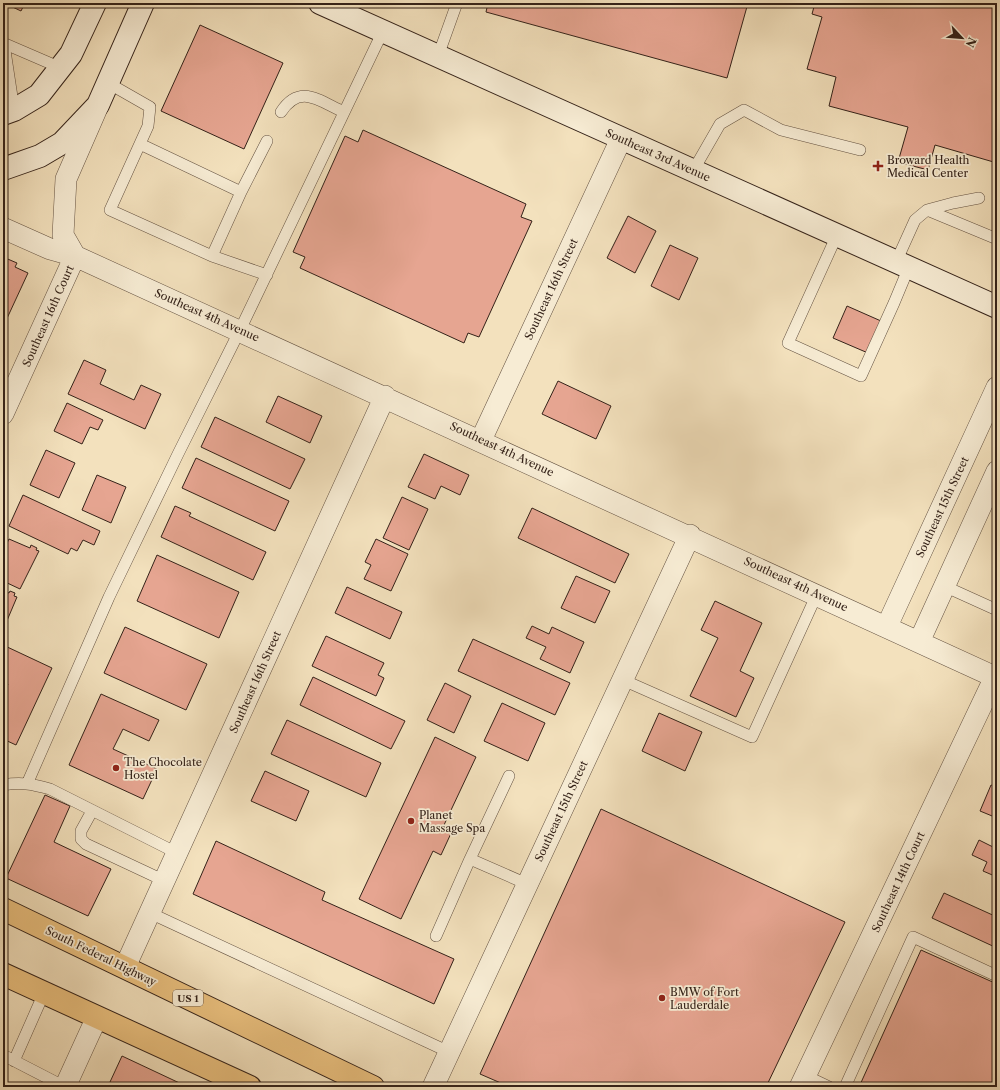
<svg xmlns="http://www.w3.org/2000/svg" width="1000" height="1090" viewBox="0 0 1000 1090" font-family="'Libre Caslon Text',serif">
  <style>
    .building { fill: #e6a591; stroke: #342219 }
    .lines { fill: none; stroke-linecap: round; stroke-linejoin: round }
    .service-casing { stroke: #645242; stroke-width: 12 }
    .minor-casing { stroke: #645242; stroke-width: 22 }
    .secondary-casing { stroke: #342219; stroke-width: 24 }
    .primary-casing { stroke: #342219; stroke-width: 24 }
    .service { stroke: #f7ecd4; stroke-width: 11 }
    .minor { stroke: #f7ecd4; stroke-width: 21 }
    .secondary { stroke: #f7ecd4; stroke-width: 22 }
    .primary { stroke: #eac07e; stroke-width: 22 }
    .poi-dot { fill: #8f2418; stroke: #f7ecd4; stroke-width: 1.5 }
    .labels { text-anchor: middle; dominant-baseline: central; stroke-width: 3.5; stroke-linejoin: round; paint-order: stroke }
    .shield { fill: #f7ecd4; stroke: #6e5f51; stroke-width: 1 }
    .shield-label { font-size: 10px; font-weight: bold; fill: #342219 }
    .street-label { font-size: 11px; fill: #342219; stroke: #f7ecd4 }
    .poi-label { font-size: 11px; fill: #342219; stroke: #f7ecd4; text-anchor: start }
  </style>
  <rect width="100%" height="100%" fill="#f3e1bd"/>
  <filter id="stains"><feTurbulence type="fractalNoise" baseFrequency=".005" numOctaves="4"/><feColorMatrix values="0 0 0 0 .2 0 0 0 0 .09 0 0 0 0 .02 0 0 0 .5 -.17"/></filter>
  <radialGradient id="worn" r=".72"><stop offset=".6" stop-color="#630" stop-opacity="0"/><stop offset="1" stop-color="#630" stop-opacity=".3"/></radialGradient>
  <path class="building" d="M4,3H25L21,11Z
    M488,3H748L727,78L486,12Z
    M815,3H997V163L935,145L928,170L898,162L908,127L829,106L836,77L807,69L822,17L812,14Z
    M200,25L283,63L244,149L161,111Z
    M363,130L526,204L521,217L532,221L479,337L468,333L464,343L300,268L305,257L293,252L345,136L358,142Z
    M628,216L656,231L635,273L607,258Z
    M670,245L698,258L679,300L651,286Z
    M3,257L17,263L15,267L28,273L3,327Z
    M847,306L881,321L868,353L833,338Z
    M84,360L106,370L100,384L134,400L141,385L161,394L145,429L68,394Z
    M558,381L611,406L596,439L542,414Z
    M278,396L322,416L310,443L266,422Z
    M67,403L103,420L98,430L90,427L82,444L54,431Z
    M215,417L305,459L290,489L201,447Z
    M46,450L75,463L59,498L30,485Z
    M424,454L469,475L460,495L441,486L435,499L408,487Z
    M196,458L289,501L275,531L182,488Z
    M97,475L126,487L111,523L82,510Z
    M23,495L100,531L94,545L83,540L77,551L71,548L68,554L9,526Z
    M402,497L428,509L409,550L383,538Z
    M175,506L191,513L189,516L266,552L253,580L161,537Z
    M532,508L629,554L615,583L518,538Z
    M9,539L30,548L31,545L37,548L36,550L39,551L20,589L3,581V557L6,551L4,549Z
    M376,539L408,554L391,591L364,579L371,565L365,562Z
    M157,555L239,592L219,638L137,601Z
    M576,576L610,591L595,623L561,608Z
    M347,587L402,612L390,639L335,613Z
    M3,591L9,593L10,591L15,593L14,596L17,597L3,630Z
    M715,601L762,623L740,671L754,678L736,717L690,696L718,638L701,630Z
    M532,626L549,634L552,627L584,642L570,673L540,659L546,647L526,638Z
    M125,627L207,664L186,710L104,673Z
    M326,636L384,663L378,675L384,678L376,696L312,666Z
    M473,639L570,683L555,715L458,671Z
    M3,645L52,668L16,745L3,739V694L8,684L3,681Z
    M313,677L405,721L391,749L300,705Z
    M445,683L471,696L454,733L427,720Z
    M101,694L159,720L149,741L123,729L113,749L157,769L143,799L69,765Z
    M502,703L545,723L528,761L484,741Z
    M659,713L702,732L685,771L642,751Z
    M287,720L381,763L366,797L271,754Z
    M435,737L476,757L444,825L453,829L441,855L433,851L401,919L359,899Z
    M265,771L309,791L296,821L251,801Z
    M991,785L997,787V818L980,811Z
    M45,795L70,806L54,842L111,869L88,916L6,878Z
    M601,809L845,922L766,1087H510L480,1074Z
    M979,840L997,849V877L983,871L987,862L972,855Z
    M216,841L325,892L322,900L454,959L434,1004L193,894Z
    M944,893L997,917V948L932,918Z
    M921,950L997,984V1087H859Z
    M122,1056L188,1087H121L110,1082Z"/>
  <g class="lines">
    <defs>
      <path id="service" d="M3,43L61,68
        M4,44L14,110
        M438,56L457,3
        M108,83L150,107L148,126L110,210L212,256L267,275
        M281,112C300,83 319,101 344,112
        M140,144L241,192L212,256
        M693,171L720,124L744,110L781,130L860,150
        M241,192L267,141
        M927,210L997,239
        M837,235L788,343L861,376L894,303L909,267
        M896,262L915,220L927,210L953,203L979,198
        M944,586L997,610
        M623,680L752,737L817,594
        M509,776L470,859L527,884
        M27,784L109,597L178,454L240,330L383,31
        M3,785C21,782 32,784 50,789L177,853
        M92,811L81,831V839L86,844L165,881
        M150,913L449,1052
        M436,936L470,859
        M3,1055L65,1087
        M14,1061L44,993
        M806,1076L829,1087
        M845,1087L913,937L997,976"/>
      <path id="minor" d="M3,228L50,249L75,256C383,394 690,536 997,678
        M75,256L63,235L66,179L97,108
        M3,414L75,256
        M481,440L621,139
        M887,626L997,387
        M919,642L997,471
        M125,967L385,396
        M65,1087L97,1017
        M433,1087L690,535
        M800,1087L995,677"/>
      <path id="secondary" d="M320,3L997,307
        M3,114L14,110L39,95L71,54L95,3
        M3,169L40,156L62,143L98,105L143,3"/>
      <path id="primary" d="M3,909L373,1087
        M3,974L250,1087"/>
    </defs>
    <use href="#service" class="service-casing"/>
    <use href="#minor" class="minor-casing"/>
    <use href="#secondary" class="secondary-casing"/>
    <use href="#primary" class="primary-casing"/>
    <use href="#service" class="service"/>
    <use href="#minor" class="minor"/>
    <use href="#secondary" class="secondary"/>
    <use href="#primary" class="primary"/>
  </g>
  <g class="poi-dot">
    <path d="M876 160h4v4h4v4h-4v4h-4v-4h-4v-4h4z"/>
    <circle cx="116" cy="768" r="4"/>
    <circle cx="411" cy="821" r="4"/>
    <circle cx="662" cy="998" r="4"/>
  </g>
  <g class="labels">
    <rect class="shield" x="173" y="990" width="30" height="16" rx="3"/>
    <g class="shield-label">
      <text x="188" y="998">US 1</text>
    </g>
    <g class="street-label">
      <text transform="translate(658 155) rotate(24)">Southeast 3rd Avenue</text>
      <text transform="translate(551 289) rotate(-65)">Southeast 16th Street</text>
      <text transform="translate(207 315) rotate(24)">Southeast 4th Avenue</text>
      <text transform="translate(48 316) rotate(-66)">Southeast 16th Court</text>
      <text transform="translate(502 449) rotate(25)">Southeast 4th Avenue</text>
      <text transform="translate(942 507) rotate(-65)">Southeast 15th Street</text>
      <text transform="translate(796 584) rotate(25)">Southeast 4th Avenue</text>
      <text transform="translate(255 682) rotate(-66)">Southeast 16th Street</text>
      <text transform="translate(561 811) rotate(-65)">Southeast 15th Street</text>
      <text transform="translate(898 882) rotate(-65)">Southeast 14th Court</text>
      <text transform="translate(101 956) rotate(26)">South Federal Highway</text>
    </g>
    <g class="poi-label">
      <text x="887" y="160">Broward Health<tspan x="887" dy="13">Medical Center</tspan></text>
      <text x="124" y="762">The Chocolate<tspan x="124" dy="13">Hostel</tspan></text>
      <text x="419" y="815">Planet<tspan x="419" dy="13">Massage Spa</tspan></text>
      <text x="670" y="992">BMW of Fort<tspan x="670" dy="13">Lauderdale</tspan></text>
    </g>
  </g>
  <rect width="1000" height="1090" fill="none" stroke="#f3e1bd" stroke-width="16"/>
  <rect x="4" y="4" width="992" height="1082" fill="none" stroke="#342219" stroke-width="2"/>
  <rect x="8" y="8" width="984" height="1074" fill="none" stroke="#342219"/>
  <g transform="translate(962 38) rotate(116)" stroke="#f7ecd4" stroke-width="3" paint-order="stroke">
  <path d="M0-3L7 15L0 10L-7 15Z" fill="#342219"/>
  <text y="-6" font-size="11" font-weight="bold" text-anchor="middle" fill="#342219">N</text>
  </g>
  <rect width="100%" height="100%" filter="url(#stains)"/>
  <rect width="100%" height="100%" fill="url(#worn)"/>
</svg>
